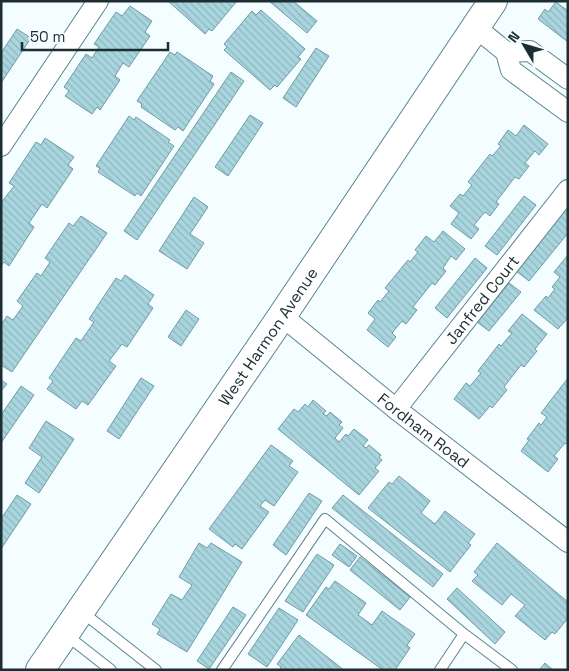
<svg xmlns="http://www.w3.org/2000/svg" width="569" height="671" viewBox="0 0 569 671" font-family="'Space Grotesk',sans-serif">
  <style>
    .building { fill: url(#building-back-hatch); stroke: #719ca5 }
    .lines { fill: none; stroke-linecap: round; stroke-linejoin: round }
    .service-casing { stroke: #5c858f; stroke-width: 12 }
    .minor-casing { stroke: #5c858f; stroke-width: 22 }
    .secondary-casing { stroke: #5c858f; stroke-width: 30 }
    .service { stroke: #fff; stroke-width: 10 }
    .minor { stroke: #fff; stroke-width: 20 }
    .secondary { stroke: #fff; stroke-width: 28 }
    .labels { text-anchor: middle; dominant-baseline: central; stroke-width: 5; stroke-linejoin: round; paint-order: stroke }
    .street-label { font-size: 16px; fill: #1d2e32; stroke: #f4fdff }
  </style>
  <defs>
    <pattern id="building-back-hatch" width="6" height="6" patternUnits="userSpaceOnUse" patternTransform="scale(1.25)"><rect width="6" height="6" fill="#a8d5de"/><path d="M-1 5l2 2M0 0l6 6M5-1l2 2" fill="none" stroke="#90b7bf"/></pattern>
  </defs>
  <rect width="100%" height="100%" fill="#f4fdff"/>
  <path class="building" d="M168,1H237L212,31L209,29L205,34Z
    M269,1H293L317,21L307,33Z
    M556,2L568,11V42L538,19L545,9L548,12Z
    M130,6L152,21L145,32L150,36L129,67L123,63L115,76L120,80L100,110L97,107L92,114L65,96L69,91L64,87L86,54L92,58L99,47L94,44L116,12L122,16Z
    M261,10L305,49L298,57L301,59L277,87L275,85L270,90L224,50L227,47L224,44L252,11L256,15Z
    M17,29L31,38L1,83V53Z
    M316,48L329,56L296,107L283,98Z
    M170,52L175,55L177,52L213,76L210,81L214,84L183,131L178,127L175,130L141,107L142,104L137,101Z
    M231,72L244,81L137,240L124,231Z
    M250,115L263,123L228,176L215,167Z
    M129,116L134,120L136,117L170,140L168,142L174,146L141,196L137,193L135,196L98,172L100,168L96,166Z
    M524,125L548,144L539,155L535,151L525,163L529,166L519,179L515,177L496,202L499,204L490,216L485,212L474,225L479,229L471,239L451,224L459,213L450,206L460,194L463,196L472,185L468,182L490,154L492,156L501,146L498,144L508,130L516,136Z
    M45,138L74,157L68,165L73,169L47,208L42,204L29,223L34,227L9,266L4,262L1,266V203L14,186L9,183L36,142L41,145Z
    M524,196L536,205L497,255L485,246Z
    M194,197L208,207L190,234L204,243L187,269L159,251Z
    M568,206V233L529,281L516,271Z
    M81,216L107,233L12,372L1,365V325L7,316L13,320L23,306L17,301L37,273L41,276L50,262L45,258L69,223L73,226Z
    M443,231L465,249L456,260L451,256L443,268L446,271L435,285L432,283L413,307L417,310L406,324L402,321L392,333L396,337L388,347L367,330L375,319L368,313L378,300L380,302L389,291L385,288L408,260L410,262L418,252L415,250L426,236L434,242Z
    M568,255V318L558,329L534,310L546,296L548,298L555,289L552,287L560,277L554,272Z
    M475,258L487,268L447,318L435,308Z
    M125,275L154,295L148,304L153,308L127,347L122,344L109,361L116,366L88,405L82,401L76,409L47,389L53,381L49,378L76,338L81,341L94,322L89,319L116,278L121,281Z
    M509,283L521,292L489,331L477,322Z
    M186,310L199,319L181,346L168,337Z
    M522,314L547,334L535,349L537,351L524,367L521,365L504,387L507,390L492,408L490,406L479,419L454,399L466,383L470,386L481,373L478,371L499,344L501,346L512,333L508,331Z
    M141,378L154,386L119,439L107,431Z
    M568,378V442L566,444L565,443L554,456L558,459L548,472L521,451L529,440L527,439L539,423L541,425L547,417L541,413Z
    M1,380L7,384L1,391Z
    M21,386L34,395L1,443V415Z
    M313,400L326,411L323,414L327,416L330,412L342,422L339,425L343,428L335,438L339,442L346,434L348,436L354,429L368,440L363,446L366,448L369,445L381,455L379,458L382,460L375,468L379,471L359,495L278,429L294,409L298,412L305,404L308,407Z
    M46,421L74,439L39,493L25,483L42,457L29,448Z
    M271,445L293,461L289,466L298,472L274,506L265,500L260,506L269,512L242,549L235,544L233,547L209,529Z
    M399,476L430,501L421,513L435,524L445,511L475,534L468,543L471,545L450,572L368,508L389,482L392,484Z
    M309,493L322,501L286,555L273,545Z
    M17,495L31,504L1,549V519Z
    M343,495L443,574L433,587L332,508Z
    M199,543L207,548L211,543L242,562L187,652L157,634L160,629L152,624L171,594L182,600L192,585L179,577Z
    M497,543L568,602V618L555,634L552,632L545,640L515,616L525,605L511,594L502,605L472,581L478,575L474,572Z
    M340,544L357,556L349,567L332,555Z
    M317,554L334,565L303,612L285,601Z
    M360,557L410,597L400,610L350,570Z
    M335,581L366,603L358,615L372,625L382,611L415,634L407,645L410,648L395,670H383L306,615L326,587L329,589Z
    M457,588L505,632L495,644L447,599Z
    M233,607L246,615L209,669L197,661Z
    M279,608L298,620L267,667L248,654Z
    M299,635L344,670H280L281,667L277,664Z
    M545,663L553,670H539Z"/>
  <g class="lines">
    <defs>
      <path id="service" d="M82,612L156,670
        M65,634L111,670
        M464,634L512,670
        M222,670L325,519L464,634L440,670"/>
      <g id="minor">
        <path d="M475,27L506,52L511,70L568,112"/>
        <path d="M506,52L530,51L568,79"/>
        <path d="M1,146L98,1"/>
        <path id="s1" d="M282,316L396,409L568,542"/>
        <path id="s2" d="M396,409L568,190"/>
      </g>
      <g id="secondary">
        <path id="s3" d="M40,670L282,316L493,1"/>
      </g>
    </defs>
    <use href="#service" class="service-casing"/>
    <use href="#minor" class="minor-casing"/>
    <use href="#secondary" class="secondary-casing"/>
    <use href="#service" class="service"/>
    <use href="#minor" class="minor"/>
    <use href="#secondary" class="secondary"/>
  </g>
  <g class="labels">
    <g class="street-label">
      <text stroke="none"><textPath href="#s2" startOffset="139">Janfred Court</textPath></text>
      <text stroke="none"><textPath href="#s3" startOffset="404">West Harmon Avenue</textPath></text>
      <text stroke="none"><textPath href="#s1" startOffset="182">Fordham Road</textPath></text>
    </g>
  </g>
  <rect width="569" height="671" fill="none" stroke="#1d2e32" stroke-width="5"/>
  <g transform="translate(524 45) rotate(308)" stroke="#f4fdff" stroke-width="4" paint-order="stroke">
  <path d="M0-4L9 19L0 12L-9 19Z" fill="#1d2e32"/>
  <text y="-8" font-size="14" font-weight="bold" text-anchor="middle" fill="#1d2e32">N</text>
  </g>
  <path d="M22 42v8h146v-8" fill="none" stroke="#1d2e32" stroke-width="2.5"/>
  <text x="30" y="42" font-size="15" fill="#1d2e32" stroke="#f4fdff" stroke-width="4" paint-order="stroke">50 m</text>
</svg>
